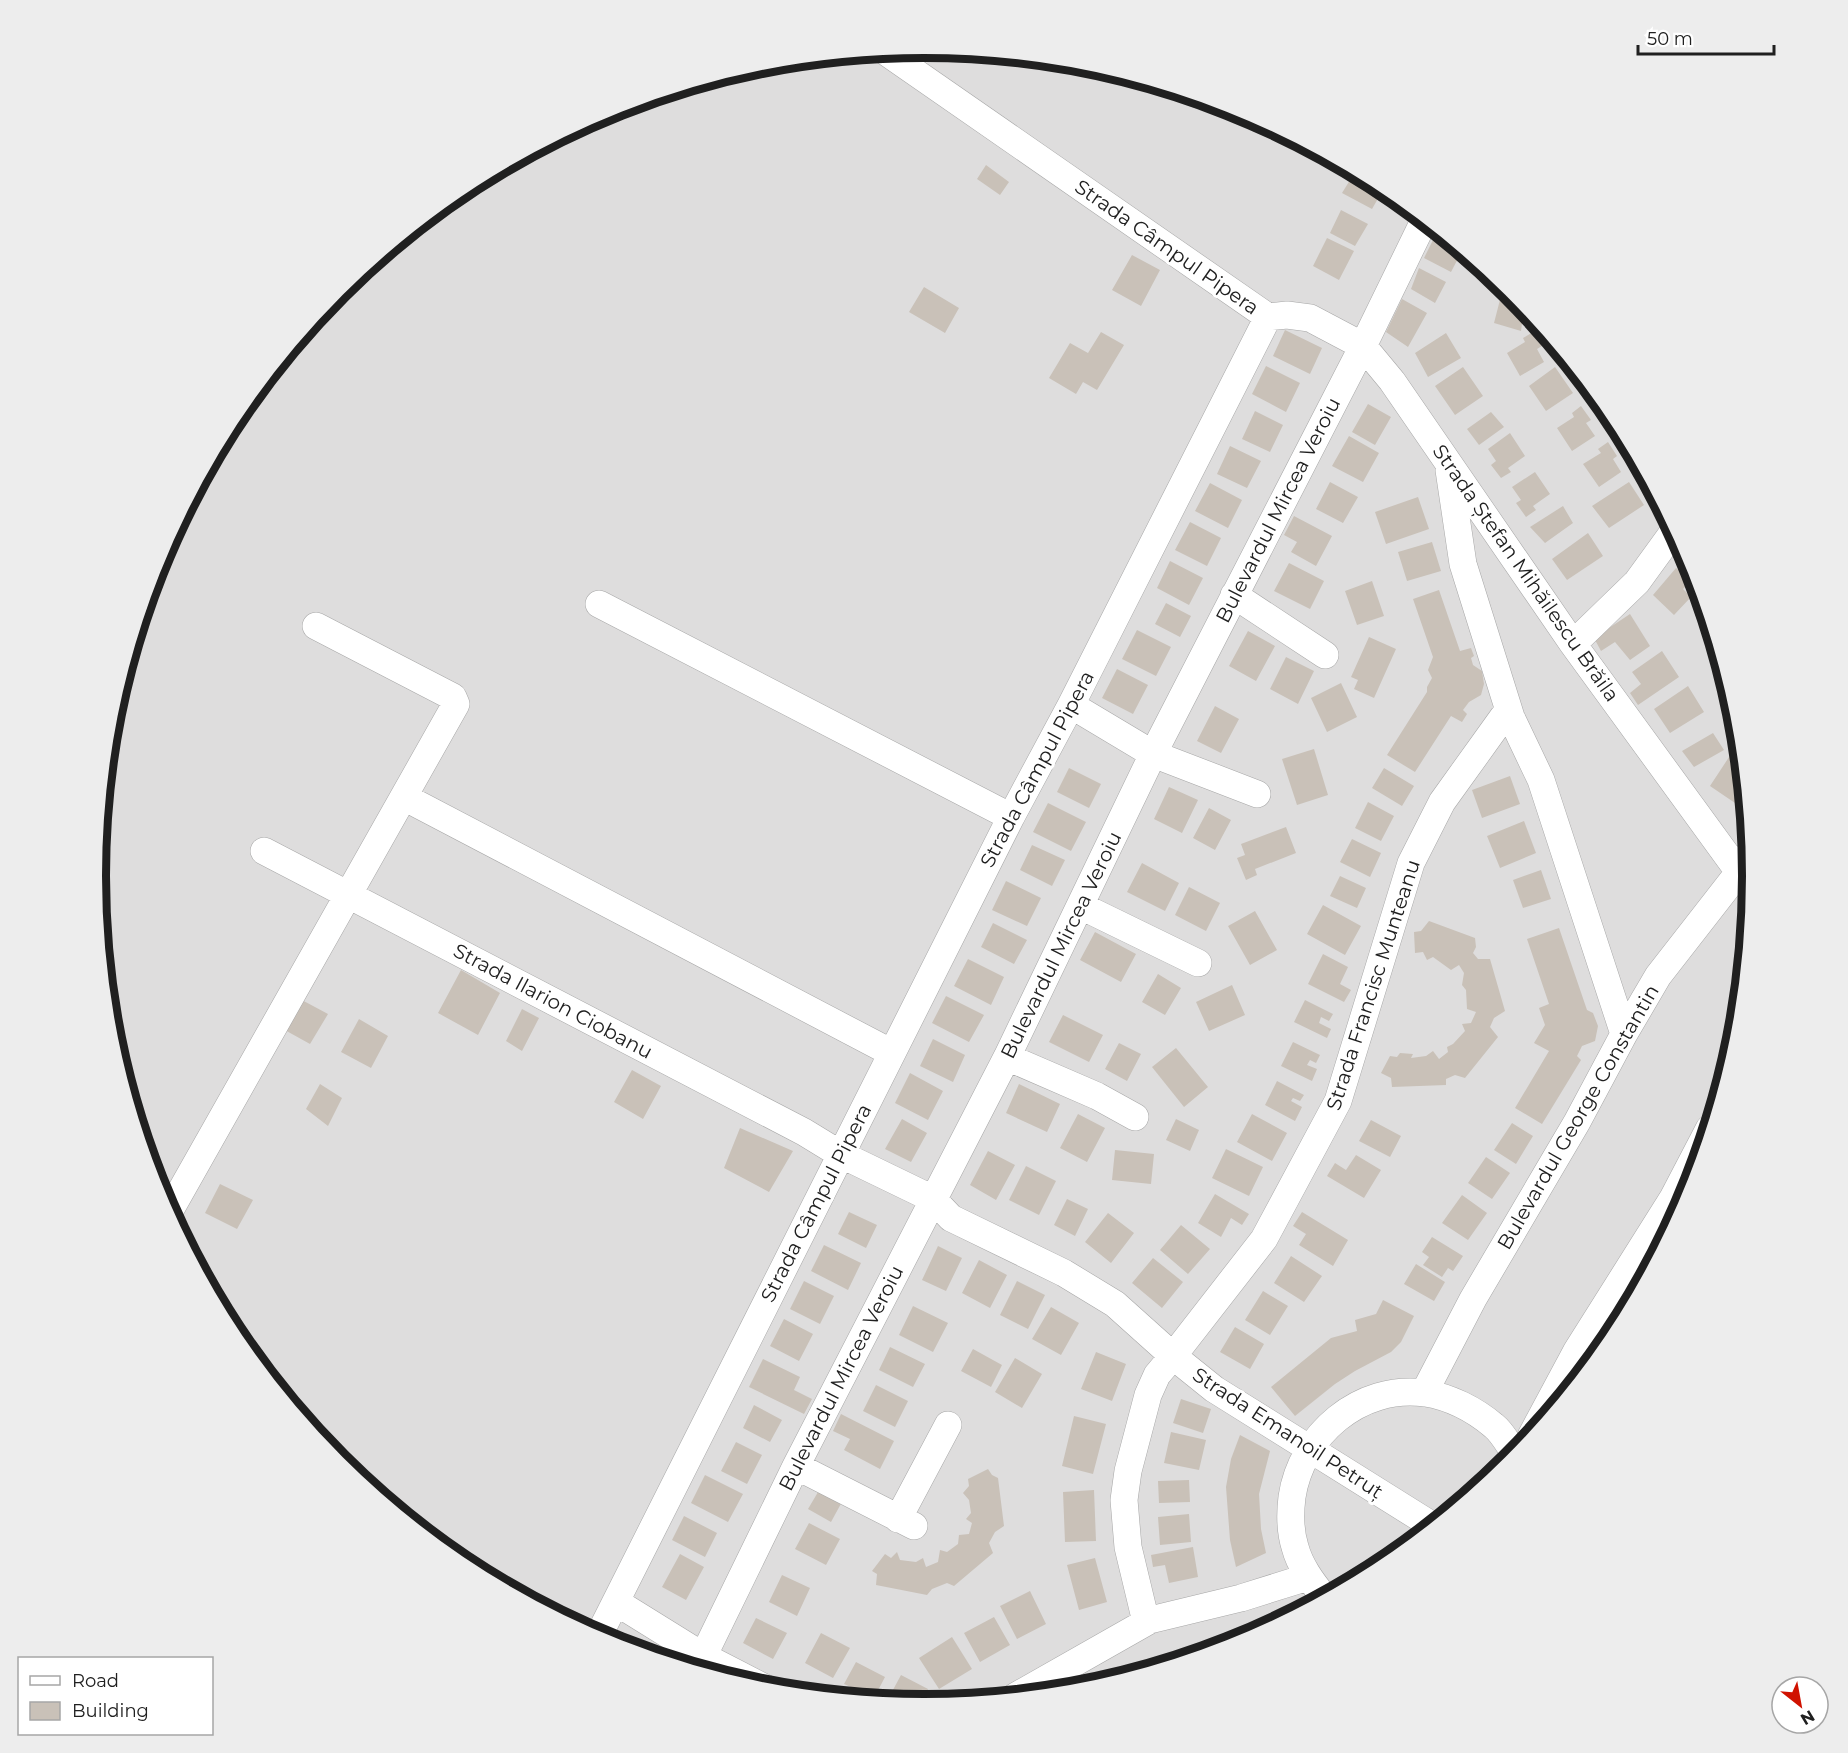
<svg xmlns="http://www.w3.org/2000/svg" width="1848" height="1753" viewBox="0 0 1848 1753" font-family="Montserrat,sans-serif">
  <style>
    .residential { fill: #dedddd }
    .building { fill: #c9c1b8 }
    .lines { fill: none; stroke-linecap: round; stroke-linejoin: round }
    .minor-casing { stroke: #a7a7a7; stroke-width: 28 }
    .minor { stroke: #fff; stroke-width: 27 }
    .labels { text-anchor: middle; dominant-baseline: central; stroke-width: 6; stroke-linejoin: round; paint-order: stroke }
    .street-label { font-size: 20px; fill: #202020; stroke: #fff }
    .rim { fill: none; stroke: #202020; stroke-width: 8 }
  </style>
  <rect width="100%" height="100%" fill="#f1eee5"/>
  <path class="residential" d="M98 876a826 826 0 1 1 1652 0a826 826 0 1 1-1652 0Z"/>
  <path class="building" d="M986,165L1009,182L1000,195L977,179Z
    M1355,172L1384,188L1372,209L1342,193Z
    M1341,210L1368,224L1355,246L1330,233Z
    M1435,236L1461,253L1451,272L1424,258Z
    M1327,238L1354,251L1339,280L1313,266Z
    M1132,255L1160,270L1141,306L1112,290Z
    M1419,268L1446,282L1435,303L1411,289Z
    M924,287L959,308L945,333L909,312Z
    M1502,292L1515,296L1529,314V319L1523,316L1521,331L1494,323Z
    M1402,299L1427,313L1408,347L1386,332Z
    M1285,330L1322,348L1310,374L1273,356Z
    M1101,332L1124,345L1097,390L1083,382L1076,394L1049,378L1070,343L1088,353Z
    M1533,332L1542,346L1537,349L1544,362L1520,376L1507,353L1525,342L1523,338Z
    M1446,333L1461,358L1428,377L1415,353Z
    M1266,366L1300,383L1286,412L1252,394Z
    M1463,367L1483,396L1455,415L1435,386Z
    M1555,367L1573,393L1546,411L1529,386Z
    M1368,404L1391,417L1375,445L1352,432Z
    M1581,406L1591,420L1586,423L1595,436L1572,451L1557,428L1574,417L1572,413Z
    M1255,411L1283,425L1270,452L1242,439Z
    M1491,412L1504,427L1479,445L1467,429Z
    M1510,433L1525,456L1508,468L1511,472L1501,478L1491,465L1496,461L1488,449Z
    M1349,436L1379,453L1363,482L1332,466Z
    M1608,442L1617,456L1613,459L1621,472L1599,487L1583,464L1601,453L1598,449Z
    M1230,446L1261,461L1247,488L1217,474Z
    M1535,472L1550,494L1533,506L1536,510L1526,517L1516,503L1521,500L1512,487Z
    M1330,482L1358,497L1343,523L1316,509Z
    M1629,482L1644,505L1609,528L1592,506Z
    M1210,483L1242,500L1228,528L1195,511Z
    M1418,497L1429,529L1386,544L1375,512Z
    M1563,506L1573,523L1545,543L1530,527Z
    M1294,516L1332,536L1316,566L1291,552L1297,542L1284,535Z
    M1190,522L1221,538L1207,566L1175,550Z
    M1588,533L1603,556L1567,580L1552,559Z
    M1432,542L1441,571L1407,581L1398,552Z
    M1170,561L1203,578L1189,605L1157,588Z
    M1289,563L1324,581L1310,609L1274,591Z
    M1676,568L1691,581L1683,589L1691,597L1674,615L1653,595Z
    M1372,581L1384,616L1357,625L1345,591Z
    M1439,590L1460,651L1471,648L1474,656L1471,658L1473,665L1482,671L1484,684L1481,695L1469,702L1463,710L1467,714L1462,722L1451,716L1415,772L1387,755L1427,692V687L1432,678L1428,670L1433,657L1413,599Z
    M1166,603L1191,616L1180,637L1155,624Z
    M1630,614L1650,646L1630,660L1615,642L1601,651L1594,638Z
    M1137,630L1171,647L1156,676L1122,659Z
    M1248,631L1275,646L1256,681L1229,666Z
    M1369,637L1396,649L1374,698L1354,689L1358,680L1351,677Z
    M1662,651L1679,677L1638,705L1630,693L1641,684L1632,672Z
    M1286,657L1314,671L1298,704L1270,689Z
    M1117,669L1148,685L1133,714L1102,698Z
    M1341,683L1357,717L1327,732L1311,698Z
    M1688,686L1704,712L1670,733L1654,709Z
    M1731,697L1737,715V723L1722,713Z
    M1215,706L1239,719L1221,753L1197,741Z
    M1713,733L1724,750L1694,767L1682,751Z
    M1314,749L1328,795L1297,805L1282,759Z
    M1733,751L1741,756L1744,789L1735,803L1710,786Z
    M1069,768L1101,784L1089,808L1057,792Z
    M1384,768L1414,786L1402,806L1372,788Z
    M1510,776L1520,804L1482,818L1472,790Z
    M1169,787L1198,800L1182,833L1154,819Z
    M1368,802L1394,816L1381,841L1355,828Z
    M1048,803L1086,822L1071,851L1033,832Z
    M1209,808L1231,820L1215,850L1193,838Z
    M1524,821L1536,853L1500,868L1487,836Z
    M1286,827L1296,853L1255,869L1257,875L1246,880L1237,858L1245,855L1241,844Z
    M1352,839L1381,853L1370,877L1340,862Z
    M1032,845L1065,860L1052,886L1020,870Z
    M1142,863L1179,883L1165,911L1127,892Z
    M1541,870L1551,899L1523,908L1513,880Z
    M1340,876L1366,888L1357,908L1330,896Z
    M1006,881L1041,898L1027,926L992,910Z
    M1189,887L1220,903L1206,931L1175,915Z
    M1323,905L1361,926L1345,955L1307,934Z
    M1255,911L1277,950L1250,965L1228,926Z
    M1429,921L1475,938L1476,947L1473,953L1478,959H1490L1505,1011L1494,1018L1490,1027L1498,1037L1465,1078L1455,1075L1446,1079V1085L1392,1087L1391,1078L1381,1073L1390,1056L1397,1057L1400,1053L1413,1054L1411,1058L1426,1056L1433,1051L1439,1059L1448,1052L1447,1047L1453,1044L1465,1031L1462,1024L1471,1023L1476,1012L1467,1009L1466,990L1462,985L1464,973L1459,965L1451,970L1433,957L1427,960L1423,952L1415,953L1414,932L1421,931Z
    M993,923L1027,940L1014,964L981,947Z
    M1559,928L1587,1010L1593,1013L1598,1026L1595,1041L1582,1046L1577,1056L1581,1060L1542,1124L1515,1108L1549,1051L1534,1043L1545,1025L1539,1008L1549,1004L1527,939Z
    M1095,932L1136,954L1121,982L1080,960Z
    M1323,954L1348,967L1340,984L1351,990L1344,1002L1308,984Z
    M968,959L1004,977L991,1005L954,986Z
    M461,970L500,993L478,1035L438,1013Z
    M1158,974L1181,988L1165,1015L1142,1002Z
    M1232,985L1245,1015L1209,1031L1196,1002Z
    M946,996L984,1015L969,1042L932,1023Z
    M300,999L328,1014L310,1044L283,1029Z
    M1305,1000L1333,1014L1329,1021L1321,1017L1319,1023L1331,1029L1327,1038L1294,1022Z
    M522,1009L539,1018L522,1051L506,1041Z
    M1063,1015L1103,1035L1089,1062L1049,1042Z
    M359,1019L388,1036L371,1068L341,1052Z
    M933,1039L965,1055L953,1082L920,1066Z
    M1293,1042L1320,1055L1316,1063L1310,1060L1307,1065L1317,1069L1312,1081L1281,1066Z
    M1119,1043L1141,1054L1127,1081L1105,1069Z
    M1176,1048L1208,1087L1184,1107L1152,1067Z
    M632,1070L661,1086L643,1119L614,1102Z
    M910,1073L943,1091L928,1120L895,1103Z
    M1277,1081L1304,1095L1300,1101L1293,1098L1291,1101L1302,1107L1295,1121L1265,1105Z
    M320,1084L342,1098L328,1126L306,1109Z
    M1019,1084L1060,1104L1047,1132L1006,1113Z
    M1078,1114L1105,1128L1087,1162L1060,1148Z
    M1252,1114L1287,1133L1272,1161L1237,1142Z
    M902,1119L927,1133L911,1162L885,1149Z
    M1176,1119L1199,1130L1190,1151L1166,1140Z
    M1371,1120L1401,1136L1390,1157L1359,1141Z
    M1512,1123L1533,1136L1516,1164L1494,1150Z
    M740,1128L793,1151L769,1192L724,1168Z
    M1226,1149L1263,1167L1249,1196L1212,1178Z
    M1115,1150L1154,1154L1151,1184L1112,1180Z
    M988,1151L1015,1165L996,1200L970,1185Z
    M1356,1155L1381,1170L1364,1198L1327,1176L1335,1163L1346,1170Z
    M1486,1157L1510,1173L1492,1199L1468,1183Z
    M1026,1166L1056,1181L1039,1215L1009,1200Z
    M220,1184L253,1200L237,1229L205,1213Z
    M1215,1194L1249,1214L1242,1225L1231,1218L1221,1237L1198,1223Z
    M1462,1195L1487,1213L1468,1240L1442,1223Z
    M1067,1199L1088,1209L1075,1236L1054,1225Z
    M849,1212L877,1225L866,1248L838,1234Z
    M1302,1212L1348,1240L1333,1266L1299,1245L1306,1234L1293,1226Z
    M1108,1213L1134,1233L1111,1263L1085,1242Z
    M1181,1225L1210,1249L1188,1274L1160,1250Z
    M1432,1237L1463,1256L1453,1271L1448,1268L1442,1277L1423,1265L1429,1257L1422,1252Z
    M824,1245L861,1263L848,1290L811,1271Z
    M938,1246L962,1258L946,1291L922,1280Z
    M1291,1256L1322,1276L1304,1302L1274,1283Z
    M1153,1258L1183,1282L1162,1308L1132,1283Z
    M979,1260L1007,1275L990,1308L962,1293Z
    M1416,1264L1445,1282L1434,1301L1404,1284Z
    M1637,1270L1646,1275L1630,1305L1627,1303L1638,1286L1629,1281Z
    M804,1281L834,1296L820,1324L790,1309Z
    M1017,1281L1045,1295L1028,1329L1000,1315Z
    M1263,1291L1288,1306L1270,1335L1245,1320Z
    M1383,1300L1414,1316L1401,1342L1391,1352L1355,1371L1335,1384L1295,1416L1271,1387L1331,1338L1357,1331L1355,1320L1376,1314Z
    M913,1306L948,1323L933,1352L899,1335Z
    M1051,1307L1079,1323L1061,1355L1032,1339Z
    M1621,1312L1625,1314L1614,1334L1609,1331Z
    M784,1319L813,1334L799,1361L770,1346Z
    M1235,1327L1264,1344L1250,1369L1220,1352Z
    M1592,1333L1608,1343L1590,1364L1589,1363L1593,1357L1582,1349Z
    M890,1347L925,1364L913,1387L879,1370Z
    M973,1349L1002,1365L991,1387L961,1371Z
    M1096,1352L1126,1364L1112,1401L1081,1389Z
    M1015,1358L1042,1374L1022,1408L995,1392Z
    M763,1359L800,1377L794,1390L812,1399L804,1414L749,1387Z
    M876,1385L908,1401L895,1427L863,1411Z
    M1181,1399L1211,1409L1203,1433L1173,1423Z
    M754,1405L782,1420L770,1442L743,1428Z
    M841,1414L894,1441L880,1469L844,1450L850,1439L833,1431Z
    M1074,1416L1106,1424L1093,1474L1062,1466Z
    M1171,1432L1206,1440L1199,1470L1164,1463Z
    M1240,1435L1270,1451L1259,1494L1261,1529L1266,1553L1236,1567L1230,1540L1226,1487L1231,1459Z
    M736,1442L762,1455L747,1484L721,1471Z
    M988,1469L992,1475L998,1478L1004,1526L995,1532L989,1543L993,1553L954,1586L947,1583L932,1589L927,1595L876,1585L877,1574L872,1571L885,1554L891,1558L897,1552L900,1560L916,1562L923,1558L926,1567L938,1562L940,1550L947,1552L958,1544L959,1535L969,1534L972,1523L966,1519L971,1513L969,1500L963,1493L969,1486L968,1479Z
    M705,1475L743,1494L728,1522L691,1503Z
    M1189,1480L1190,1502L1159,1503L1158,1481Z
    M821,1487L843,1500L831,1522L808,1509Z
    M1094,1490L1096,1541L1065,1542L1063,1492Z
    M1189,1514L1191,1542L1160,1545L1158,1517Z
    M684,1516L717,1533L705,1557L672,1540Z
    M809,1523L840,1539L826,1565L795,1549Z
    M1193,1547L1198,1577L1169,1583L1165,1565L1153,1567L1151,1555Z
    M680,1554L704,1567L686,1600L662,1587Z
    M1095,1558L1107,1602L1079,1610L1067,1565Z
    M782,1575L810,1588L797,1616L769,1602Z
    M1030,1591L1046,1624L1017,1639L1000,1606Z
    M994,1617L1010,1645L980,1662L964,1633Z
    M756,1618L787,1633L773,1659L743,1643Z
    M821,1633L850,1648L833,1678L805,1663Z
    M952,1637L972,1669L939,1689L919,1658Z
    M856,1662L885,1677L873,1700L861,1699L850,1693L853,1688L844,1684Z
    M901,1675L928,1689L919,1705L887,1701Z"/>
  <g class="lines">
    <defs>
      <path id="minor" d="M886,52L1268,317
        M1268,317L1287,315L1310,318L1363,346L1392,381L1573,644L1739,872L1752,881
        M1449,470L1463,564L1511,717L1541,780L1624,1034
        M1234,595L1325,655
        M599,604L1011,817
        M1573,644L1637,582L1674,531
        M1071,705L1153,754L1257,794
        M404,797L892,1053
        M264,851L804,1132L840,1154L933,1199L951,1218L1064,1273L1115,1304L1173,1356L1214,1389L1433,1526
        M1081,906L1198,963
        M1007,1057L1097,1096L1135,1117
        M169,1212L456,704L453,697L316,626
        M1424,1393L1473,1299L1577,1122L1624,1034L1658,976L1739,872L1750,852
        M1531,1436L1576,1352L1673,1198L1709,1129
        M796,1466L914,1526
        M898,1519L948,1425
        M1324,1597C1312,1582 1300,1566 1295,1547C1290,1531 1290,1513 1292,1497C1301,1435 1360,1384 1425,1393C1450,1397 1475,1410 1494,1426C1503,1433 1509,1446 1516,1455
        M616,1602L703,1656L769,1690
        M1146,1622L1128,1547L1124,1500L1128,1471L1148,1395L1157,1375L1173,1356L1264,1239L1338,1101L1411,863L1442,802L1503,717H1511
        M598,1637L1011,817L1071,705L1268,317
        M697,1669L796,1466L1007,1057L1153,754L1363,346L1424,221
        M1016,1696L1150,1620L1241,1598L1308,1577"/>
    </defs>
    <use href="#minor" class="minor-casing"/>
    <use href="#minor" class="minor"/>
  </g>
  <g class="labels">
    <g class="street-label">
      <text transform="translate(1167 247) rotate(35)">Strada Câmpul Pipera</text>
      <text transform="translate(1278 510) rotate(-63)">Bulevardul Mircea Veroiu</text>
      <text transform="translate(1526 573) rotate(55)">Strada Ștefan Mihăilescu Brăila</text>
      <text transform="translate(1037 769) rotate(-62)">Strada Câmpul Pipera</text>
      <text transform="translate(1061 945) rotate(-64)">Bulevardul Mircea Veroiu</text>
      <text transform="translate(1373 985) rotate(-72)">Strada Francisc Munteanu</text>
      <text transform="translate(553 1001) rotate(28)">Strada Ilarion Ciobanu</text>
      <text transform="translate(1578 1117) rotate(-60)">Bulevardul George Constantin</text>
      <text transform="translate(816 1203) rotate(-63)">Strada Câmpul Pipera</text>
      <text transform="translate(841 1378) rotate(-63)">Bulevardul Mircea Veroiu</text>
      <text transform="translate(1288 1433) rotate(33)">Strada Emanoil Petruț</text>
    </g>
  </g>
  <path d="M0 0H1848V1753H0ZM106 876a818 818 0 1 1 1636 0a818 818 0 1 1-1636 0Z" fill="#ededed" fill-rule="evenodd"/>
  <path class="rim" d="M106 876a818 818 0 1 1 1636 0a818 818 0 1 1-1636 0Z"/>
  <rect x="18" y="1657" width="195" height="78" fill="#ffffff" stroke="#a6a6a6" stroke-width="1.5"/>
  <rect x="30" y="1676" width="30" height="9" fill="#ffffff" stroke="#a6a6a6" stroke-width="1.5"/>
  <text x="72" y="1687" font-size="18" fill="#202020">Road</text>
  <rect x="30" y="1702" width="30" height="18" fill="#c9c1b8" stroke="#a6a6a6" stroke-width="1.5"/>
  <text x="72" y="1717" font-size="18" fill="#202020">Building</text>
  <g transform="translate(1800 1705) rotate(149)"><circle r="28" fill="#ffffff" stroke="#a6a6a6" stroke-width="1.5"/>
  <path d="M0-4.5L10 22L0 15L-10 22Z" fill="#d01200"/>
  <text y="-9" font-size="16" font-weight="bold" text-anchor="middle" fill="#202020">N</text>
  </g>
  <path d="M1638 45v9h136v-9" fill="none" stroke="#202020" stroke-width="3"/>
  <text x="1647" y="45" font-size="18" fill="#202020" stroke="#ffffff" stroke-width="4.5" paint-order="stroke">50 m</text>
</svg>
